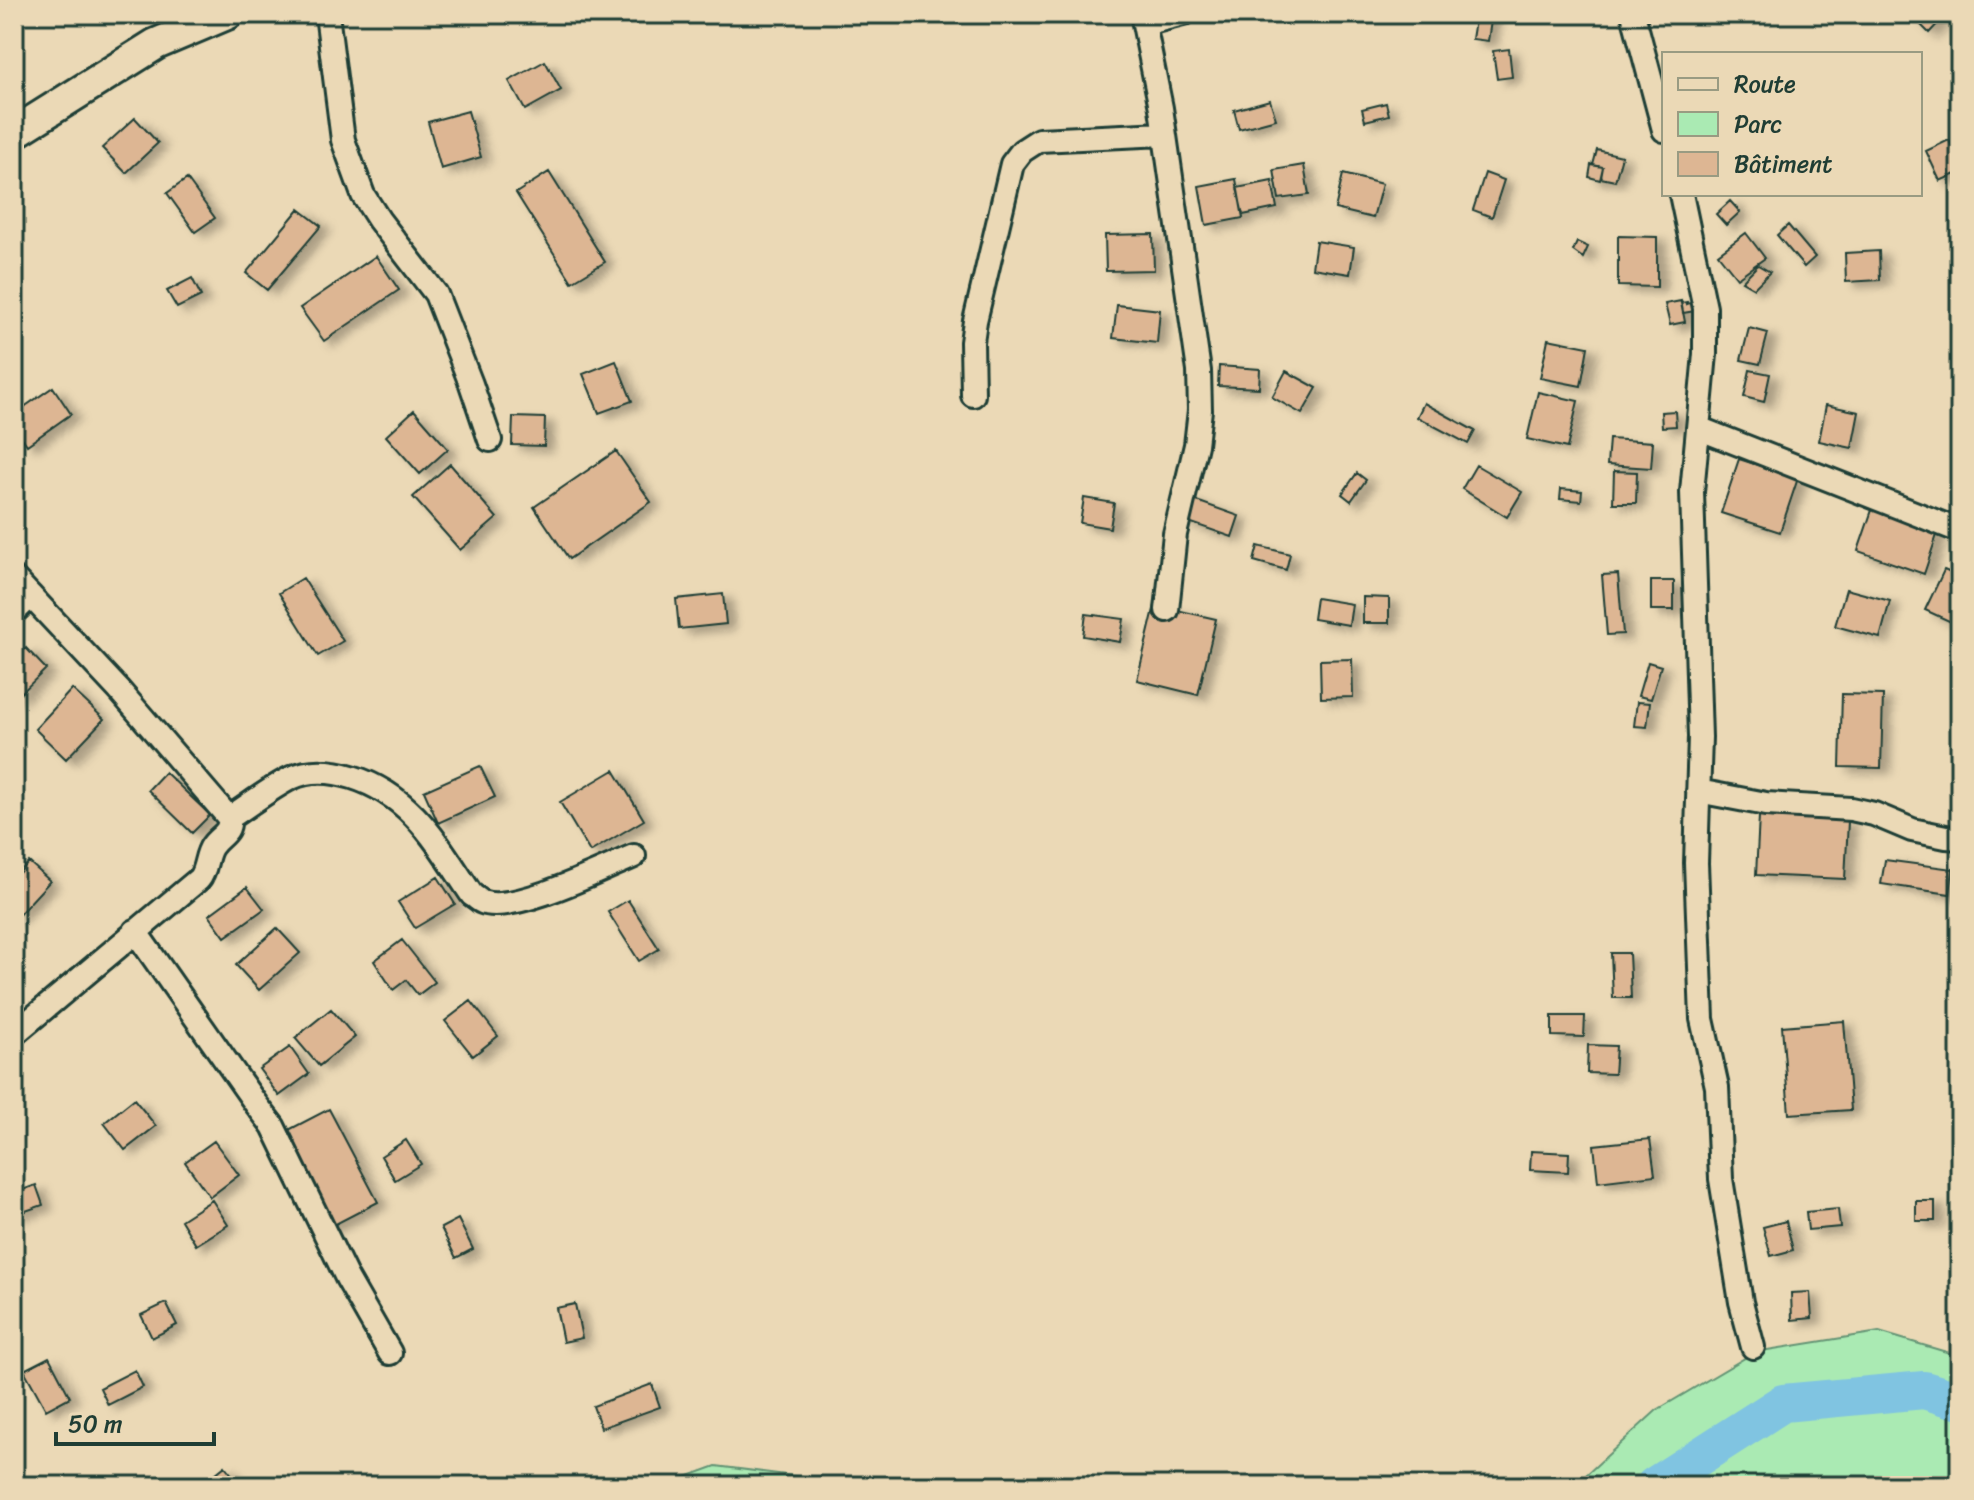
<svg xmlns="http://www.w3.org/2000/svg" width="1974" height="1500" viewBox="0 0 1974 1500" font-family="Sriracha,sans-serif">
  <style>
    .green { fill: #aaeab3; stroke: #649474; stroke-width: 2 }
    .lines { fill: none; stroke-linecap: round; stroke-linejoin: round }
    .river { stroke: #80c4e1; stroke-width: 38 }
    .building { fill: #ddb693; stroke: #1f3d34; stroke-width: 2; filter: url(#shadow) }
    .minor-casing { stroke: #1f3d34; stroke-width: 28 }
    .secondary-casing { stroke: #1f3d34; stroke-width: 36 }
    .minor { stroke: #ebd9b6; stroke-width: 22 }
    .secondary { stroke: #ebd9b6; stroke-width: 30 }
  </style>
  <defs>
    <filter id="shadow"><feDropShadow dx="9" dy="5" stdDeviation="4" flood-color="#0004"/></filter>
  </defs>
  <rect width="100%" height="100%" fill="#ebd9b6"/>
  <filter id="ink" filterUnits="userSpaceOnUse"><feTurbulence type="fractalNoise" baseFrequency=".0125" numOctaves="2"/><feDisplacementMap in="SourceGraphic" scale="16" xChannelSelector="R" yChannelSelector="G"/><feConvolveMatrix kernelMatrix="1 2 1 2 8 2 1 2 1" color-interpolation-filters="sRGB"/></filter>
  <g filter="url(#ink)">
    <path class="green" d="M1879,1332L1960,1356V1486H1574L1657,1410L1755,1352Z
      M716,1466L832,1481L856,1486H661Z"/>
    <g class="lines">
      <path class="river" d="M1654,1486L1783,1403L1924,1390L1960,1401"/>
    </g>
    <path class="building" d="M1476,14H1492L1488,41L1472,39Z
      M1910,14H1936L1942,19L1929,33Z
      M1509,49L1512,77L1497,79L1493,51Z
      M545,61L561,90L525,110L509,81Z
      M1270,100L1276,119L1239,129L1234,110Z
      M1386,103L1389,115L1365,121L1362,109Z
      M468,111L481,157L441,169L428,122Z
      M135,118L158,143L126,173L102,148Z
      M1949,140L1960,163V172L1940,181L1926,151Z
      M1597,150L1622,156L1615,181L1601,178L1603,167L1593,165Z
      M1304,165L1309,195L1279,199L1274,170Z
      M1591,165L1603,167L1600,180L1589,177Z
      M549,172L605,262L572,282L516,193Z
      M1485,173L1504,180L1492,217L1473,210Z
      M1343,174L1382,184L1373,218L1335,209Z
      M187,179L215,218L195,232L167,193Z
      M1236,179L1243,218L1206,225L1199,186Z
      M1272,181L1277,208L1243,215L1237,188Z
      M1730,201L1740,212L1726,225L1716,214Z
      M299,209L321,226L267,290L246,273Z
      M1788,225L1815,257L1804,267L1777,235Z
      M1746,233L1765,258L1737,278L1718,254Z
      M1153,234L1154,270L1106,271L1105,235Z
      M1618,236L1657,237V287L1618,286Z
      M1316,241L1354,247L1350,274L1312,268Z
      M1577,242L1588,247L1583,258L1573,251Z
      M1879,251L1880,280L1846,282L1845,253Z
      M376,256L399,290L324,341L300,308Z
      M1758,265L1770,272L1754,288L1742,281Z
      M192,278L201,296L177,308L167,291Z
      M1681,301L1685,322L1670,325L1665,304Z
      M1687,302V304L1693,302L1695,311L1683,313L1681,303Z
      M1117,305L1160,310L1157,343L1113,338Z
      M1749,328L1768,333L1760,364L1741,360Z
      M1548,339L1588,347L1581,386L1540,378Z
      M616,361L632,401L599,413L583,374Z
      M1219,366L1260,369L1259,388L1218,386Z
      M1750,370L1770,374L1764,402L1744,397Z
      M1286,371L1317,388L1302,414L1272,397Z
      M53,387L71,414L27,445L14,426V414Z
      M1538,392L1578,401L1567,448L1527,439Z
      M1424,403L1475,431L1468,444L1417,417Z
      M1826,405L1859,412L1852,448L1819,441Z
      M414,410L448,449L420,474L386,436Z
      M1675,411L1676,426L1662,427L1661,412Z
      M513,417L545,418L544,446L512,445Z
      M1609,439L1653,442L1651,468L1607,465Z
      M616,451L651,502L569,559L534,507Z
      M1739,459L1798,478L1780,532L1721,513Z
      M450,464L497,518L460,550L413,497Z
      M1476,465L1522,492L1507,517L1462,489Z
      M1614,471L1637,472L1636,503H1613Z
      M1357,473L1366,480L1351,501L1342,494Z
      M1561,489L1582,491L1581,501L1560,499Z
      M1084,498L1114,503L1110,528L1080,523Z
      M1188,498L1239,516L1232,537L1180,519Z
      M1872,510L1938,532L1924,574L1858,551Z
      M1258,546L1290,554L1286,570L1254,561Z
      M1944,570L1960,577V626L1925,610Z
      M1618,574L1623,634L1607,635L1602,575Z
      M303,578L343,641L318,656L279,593Z
      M1651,581H1674V610H1651Z
      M1846,589L1890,601L1880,638L1835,626Z
      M723,594L726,624L679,629L676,599Z
      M1363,597L1389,598V623H1363Z
      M1316,598L1352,604L1349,625L1313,619Z
      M1155,605L1216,619L1198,695L1137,680Z
      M1086,614L1124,619L1120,642L1083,636Z
      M26,648L46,669L14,700V659Z
      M1352,659L1353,697L1321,698L1320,660Z
      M1648,662L1661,666L1651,699L1638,696Z
      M72,689L104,719L66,759L35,729Z
      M1842,694L1883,695L1881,768L1840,767Z
      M1637,702L1650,703L1647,727L1634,726Z
      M480,766L495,797L438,823L424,791Z
      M614,770L644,820L590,852L560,802Z
      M165,772L210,815L192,833L148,790Z
      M1759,816L1848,821L1845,879L1756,875Z
      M1885,860L1953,869L1950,894L1881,884Z
      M29,862L50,881L14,920V878Z
      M438,877L455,904L415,928L398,902Z
      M247,887L264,909L225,937L209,915Z
      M628,900L659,949L639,961L608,912Z
      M277,928L300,953L259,990L236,965Z
      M402,940L435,982L418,995L406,980L393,990L374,961Z
      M1611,953H1629L1631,998H1613Z
      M471,1001L498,1036L473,1056L445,1021Z
      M331,1009L355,1037L319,1066L295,1038Z
      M1552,1016H1585L1584,1037L1552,1036Z
      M1844,1021L1851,1110L1789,1114L1782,1026Z
      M1588,1045L1616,1046L1614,1074L1587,1073Z
      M290,1047L309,1074L279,1096L259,1069Z
      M134,1099L156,1126L125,1150L104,1123Z
      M329,1109L378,1202L328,1228L279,1135Z
      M1650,1139L1655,1175L1598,1182L1594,1145Z
      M406,1140L421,1164L395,1180L381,1156Z
      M214,1141L239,1175L210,1197L185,1162Z
      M1531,1151L1569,1153L1568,1172L1530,1170Z
      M1960,1183V1198H1955L1954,1184Z
      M36,1185L43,1205L14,1215V1193Z
      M212,1200L228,1225L196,1245L181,1220Z
      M1916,1201H1935V1221H1916Z
      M1838,1209L1840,1227L1808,1230L1806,1212Z
      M458,1219L473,1249L456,1258L441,1228Z
      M1786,1221L1793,1250L1771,1256L1763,1227Z
      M1810,1292L1812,1318L1792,1320L1791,1293Z
      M166,1303L177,1325L152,1338L141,1315Z
      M575,1304L582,1338L563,1342L556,1308Z
      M49,1357L70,1397L46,1410L24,1370Z
      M135,1370L143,1387L108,1405L100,1388Z
      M652,1384L660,1407L601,1428L593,1406Z
      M225,1466L241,1486H200Z"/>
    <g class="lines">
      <defs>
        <path id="minor" d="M327,14L343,140L363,195L379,220L436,294L471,384L490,440
          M1142,14L1161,108L1199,371L1200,410L1196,445L1175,534L1167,610
          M1633,14L1664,130
          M1144,24L1183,14
          M1681,194L1705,308V354L1692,492L1700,737L1696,863L1702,1019L1717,1087L1721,1179L1741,1302L1753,1347
          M973,395L972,342L975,321L1012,164L1022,151L1039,140L1164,134
          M1698,428L1960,531
          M14,578L119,690L229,818C231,833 220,835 212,846C205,856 207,869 199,879L14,1034
          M14,612L31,596
          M1698,791L1766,804L1851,809L1874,814L1912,830L1946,837L1960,838
          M229,818C248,806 272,787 291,778C310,769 333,771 352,777C413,796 438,845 472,895C473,895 481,902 482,902C513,914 603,869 634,856
          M135,931L256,1104L273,1126L347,1278L390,1353"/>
        <path id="secondary" d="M14,133L156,44L227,14"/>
      </defs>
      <use href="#minor" class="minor-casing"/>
      <use href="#secondary" class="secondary-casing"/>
      <use href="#minor" class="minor"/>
      <use href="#secondary" class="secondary"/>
    </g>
  </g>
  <rect width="1974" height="1500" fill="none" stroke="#ebd9b6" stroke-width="48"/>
  <rect x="24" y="24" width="1926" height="1452" fill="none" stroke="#1f3d34" stroke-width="3" filter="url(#ink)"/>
  <rect x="1662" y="52" width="260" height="144" fill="#ebd9b6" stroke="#999b82" stroke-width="2"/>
  <rect x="1678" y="78" width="40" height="12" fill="#ebd9b6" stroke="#999b82" stroke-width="2"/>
  <text x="1734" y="92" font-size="24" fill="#1f3d34">Route</text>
  <rect x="1678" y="112" width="40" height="24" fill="#aaeab3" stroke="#999b82" stroke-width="2"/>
  <text x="1734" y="132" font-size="24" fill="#1f3d34">Parc</text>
  <rect x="1678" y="152" width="40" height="24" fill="#ddb693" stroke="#999b82" stroke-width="2"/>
  <text x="1734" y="172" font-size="24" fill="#1f3d34">Bâtiment</text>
  <path d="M56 1432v12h158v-12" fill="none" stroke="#1f3d34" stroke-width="4"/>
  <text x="68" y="1432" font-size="24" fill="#1f3d34" stroke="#ebd9b6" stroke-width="6" paint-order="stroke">50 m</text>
</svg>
